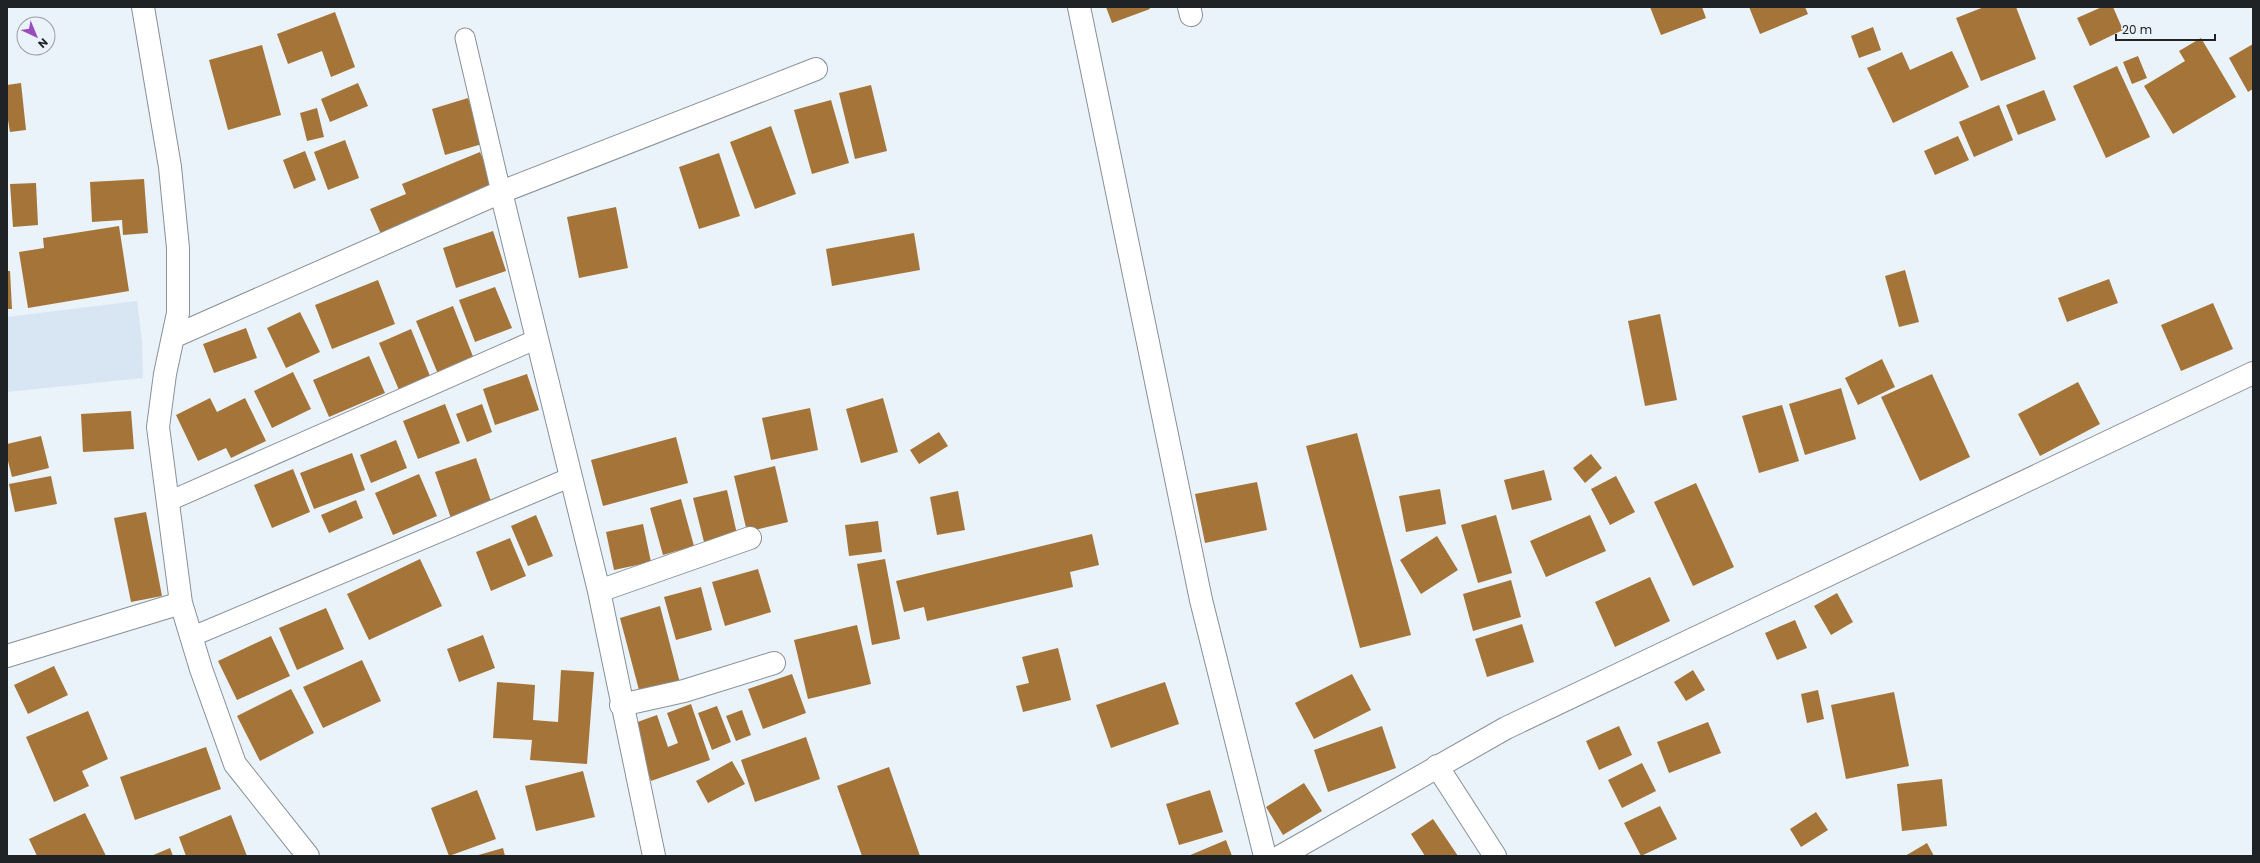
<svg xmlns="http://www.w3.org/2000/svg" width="2260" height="863" viewBox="0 0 2260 863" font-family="Poppins,sans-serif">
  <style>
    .built { fill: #d8e6f3 }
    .building { fill: #a57438 }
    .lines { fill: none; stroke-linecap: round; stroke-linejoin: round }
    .service-casing { stroke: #899097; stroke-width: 21 }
    .minor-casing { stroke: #899097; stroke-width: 24 }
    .tertiary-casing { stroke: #899097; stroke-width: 24 }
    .service { stroke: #fff; stroke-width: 19 }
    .minor { stroke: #fff; stroke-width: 22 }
    .tertiary { stroke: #fff; stroke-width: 22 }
  </style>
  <rect width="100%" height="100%" fill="#eaf2fa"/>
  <path class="built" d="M137,301L142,341L143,378L7,392V317Z"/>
  <path class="building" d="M1106,7H1149L1150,9L1112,23Z
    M1650,7H1702L1706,18L1661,35Z
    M1749,7H1805L1808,14L1760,34Z
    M1984,7H2016L2036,59L1981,81L1956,18Z
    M2102,7H2113L2123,30L2090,46L2077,18Z
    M335,12L355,67L331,77L322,51L288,64L277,34Z
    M1873,27L1881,50L1859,58L1851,36Z
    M2201,38L2236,97L2173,134L2144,86L2185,61L2179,51Z
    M2253,44V89L2248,92L2229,58Z
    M262,45L281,115L228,130L209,60Z
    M1952,51L1969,87L1893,123L1867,68L1902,52L1910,70Z
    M2138,56L2147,78L2132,84L2123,62Z
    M2117,66L2150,137L2106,158L2073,86Z
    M21,83L26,130L10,132L7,114V85Z
    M358,83L368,106L330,122L321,99Z
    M871,85L887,151L855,159L839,93Z
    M2044,90L2056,120L2018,135L2006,105Z
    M468,98L482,144L445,155L432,109Z
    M831,100L849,163L812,174L794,110Z
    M1999,105L2013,140L1974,157L1959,122Z
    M317,108L324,137L307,141L300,113Z
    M771,126L796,194L755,209L730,142Z
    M1958,136L1969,160L1935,175L1924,151Z
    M345,140L359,178L328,190L314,152Z
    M305,151L316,180L294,189L283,160Z
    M480,152L498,194L384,241L370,209L406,194L402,184Z
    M719,153L740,216L699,229L679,167Z
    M144,179L148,233L123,235L122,220L92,222L90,182Z
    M36,183L38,225L13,227L10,184Z
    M616,207L628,268L579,278L567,217Z
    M119,226L129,291L28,308L19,252L44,248L43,238Z
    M493,231L506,271L456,288L443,248Z
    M914,233L920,270L832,286L826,249Z
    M1905,270L1919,322L1899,327L1885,276Z
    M7,271H10L12,309H7Z
    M2109,279L2118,303L2067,322L2058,298Z
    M378,280L395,324L332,349L315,305Z
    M495,287L512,328L475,342L459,300Z
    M2213,303L2233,349L2181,371L2161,325Z
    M453,306L474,359L438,374L416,321Z
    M300,312L320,352L286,368L267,328Z
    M1660,314L1677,400L1645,406L1628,321Z
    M246,328L257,358L214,373L203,344Z
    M411,329L430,376L399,390L379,343Z
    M369,356L385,393L329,417L313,380Z
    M1882,359L1895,387L1858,405L1845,378Z
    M293,372L311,409L272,428L254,391Z
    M527,374L539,410L495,425L483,389Z
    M1932,374L1970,457L1920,481L1881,397Z
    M2078,382L2100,424L2040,456L2018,414Z
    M1841,388L1856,439L1805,455L1789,404Z
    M210,398L217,412L245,398L266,441L231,458L226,448L198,461L176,415Z
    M883,398L898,452L861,463L846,409Z
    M445,404L460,443L418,459L403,421Z
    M482,404L492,432L467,442L456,414Z
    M1782,405L1799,461L1759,473L1742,416Z
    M810,408L818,450L771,460L762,418Z
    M131,411L134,449L83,452L81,414Z
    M939,432L948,446L919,464L910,450Z
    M1357,433L1411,635L1360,648L1306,446Z
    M41,436L49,468L12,477L7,457V444Z
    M676,437L688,483L603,506L591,460Z
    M396,440L407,468L371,483L360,455Z
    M352,453L365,490L314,509L300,473Z
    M1591,454L1602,468L1585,483L1573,468Z
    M476,458L493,507L452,521L435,472Z
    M775,466L788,522L747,532L734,476Z
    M293,469L310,512L272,528L254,485Z
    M1544,470L1552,500L1512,510L1504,480Z
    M419,474L437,516L393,535L375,493Z
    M51,476L57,504L15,512L9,484Z
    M1616,476L1635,512L1610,525L1591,489Z
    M1257,482L1267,530L1205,543L1195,494Z
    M1696,483L1734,567L1693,586L1654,502Z
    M1440,489L1446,524L1406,532L1399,496Z
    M727,490L737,534L704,542L693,498Z
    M958,491L965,530L937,535L930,497Z
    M681,499L694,546L663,555L650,508Z
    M356,500L363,518L329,533L321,515Z
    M146,512L162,596L131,602L114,518Z
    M536,515L553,556L528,566L511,526Z
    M1496,515L1512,573L1478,583L1461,525Z
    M1590,515L1606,551L1546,577L1530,541Z
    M878,521L882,552L849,556L845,525Z
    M643,524L651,562L614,570L606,532Z
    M1092,534L1099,565L1070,572L1073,587L927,621L924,607L904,612L896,581Z
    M1437,536L1458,570L1421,594L1400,560Z
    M510,538L526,576L491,591L476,552Z
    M420,559L442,606L369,640L347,594Z
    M885,559L900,639L872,645L857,564Z
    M758,569L771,612L725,626L712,582Z
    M1650,577L1670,621L1615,647L1595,602Z
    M1511,580L1521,617L1473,631L1463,594Z
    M701,587L712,630L676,640L664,597Z
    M1837,593L1853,622L1831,635L1814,606Z
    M660,606L680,683L640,694L620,618Z
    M326,608L344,649L297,670L279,628Z
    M1795,620L1807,648L1777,660L1765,633Z
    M1522,624L1534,662L1487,677L1475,639Z
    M857,625L871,684L808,699L794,640Z
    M483,635L495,668L459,682L447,649Z
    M271,636L290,676L237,700L218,661Z
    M1058,648L1071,700L1023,712L1016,686L1029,683L1022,657Z
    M362,660L381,701L323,728L303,687Z
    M54,666L68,695L28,714L14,685Z
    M561,670L594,672L587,764L530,760L532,740L493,738L497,682L535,685L533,720L558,722Z
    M1693,670L1705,690L1686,701L1674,682Z
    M792,674L806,713L763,729L748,689Z
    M1352,674L1371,710L1314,739L1295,703Z
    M1165,682L1179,724L1111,748L1096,705Z
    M291,689L314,733L260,761L237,716Z
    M1818,690L1824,719L1807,723L1801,694Z
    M1894,692L1909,766L1846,779L1831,705Z
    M691,704L710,760L651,781L632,724L657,715L668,747L678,743L667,713Z
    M717,706L731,742L712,750L698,713Z
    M742,710L751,735L736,741L726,716Z
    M88,711L108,759L82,771L89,786L54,802L26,737Z
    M1708,722L1721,753L1669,773L1657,742Z
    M1382,726L1396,768L1328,792L1314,750Z
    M1619,726L1632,755L1599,770L1586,741Z
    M806,737L820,779L755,802L741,760Z
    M206,747L221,789L135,820L120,777Z
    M732,761L745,784L708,803L696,781Z
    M1642,763L1656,791L1622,808L1608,780Z
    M889,767L920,856H862L837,786Z
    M583,771L595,817L536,831L525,786Z
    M1942,779L1947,826L1902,831L1897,784Z
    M1304,783L1322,811L1283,835L1266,807Z
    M477,790L496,839L449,856L431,808Z
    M1210,790L1223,832L1179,845L1166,804Z
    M1660,806L1677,839L1641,856L1624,823Z
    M1816,812L1828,830L1801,847L1790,829Z
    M85,813L106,856H37L29,839Z
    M231,815L247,856H186L179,837Z
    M1433,819L1458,856H1425L1411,834Z
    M1226,840L1232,856H1188Z
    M1927,843L1934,856H1905Z
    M170,848L173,856H151Z
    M503,848L505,856H475Z"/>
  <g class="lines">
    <defs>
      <path id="service" d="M465,38L501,192
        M167,502L537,339
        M191,637L571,477"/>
      <path id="minor" d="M143,7L170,167L178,248V313L165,374L158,427L181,603L201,669L235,764L308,856
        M1079,7L1201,600L1265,856
        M1189,7L1191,15
        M501,192L599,591L654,856
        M175,336L501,192L816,69
        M599,591L750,538
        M7,656L181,603
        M621,705L684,691L774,663
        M1437,766L1495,856"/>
      <path id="tertiary" d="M1281,856L1506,728L2253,373"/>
    </defs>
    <use href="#service" class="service-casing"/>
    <use href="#minor" class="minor-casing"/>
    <use href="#tertiary" class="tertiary-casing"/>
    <use href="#service" class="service"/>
    <use href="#minor" class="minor"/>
    <use href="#tertiary" class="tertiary"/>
  </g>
  <rect width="2260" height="863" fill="none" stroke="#202326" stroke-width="16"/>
  <g transform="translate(36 36) rotate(136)"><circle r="19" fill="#eaf2fa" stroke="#999fa5"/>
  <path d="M0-3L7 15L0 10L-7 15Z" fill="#984cbe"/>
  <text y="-6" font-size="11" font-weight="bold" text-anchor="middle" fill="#202326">N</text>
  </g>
  <path d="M2116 34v6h99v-6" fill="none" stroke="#202326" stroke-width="2"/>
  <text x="2122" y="34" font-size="12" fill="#202326" stroke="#eaf2fa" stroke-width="3" paint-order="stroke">20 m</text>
</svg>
